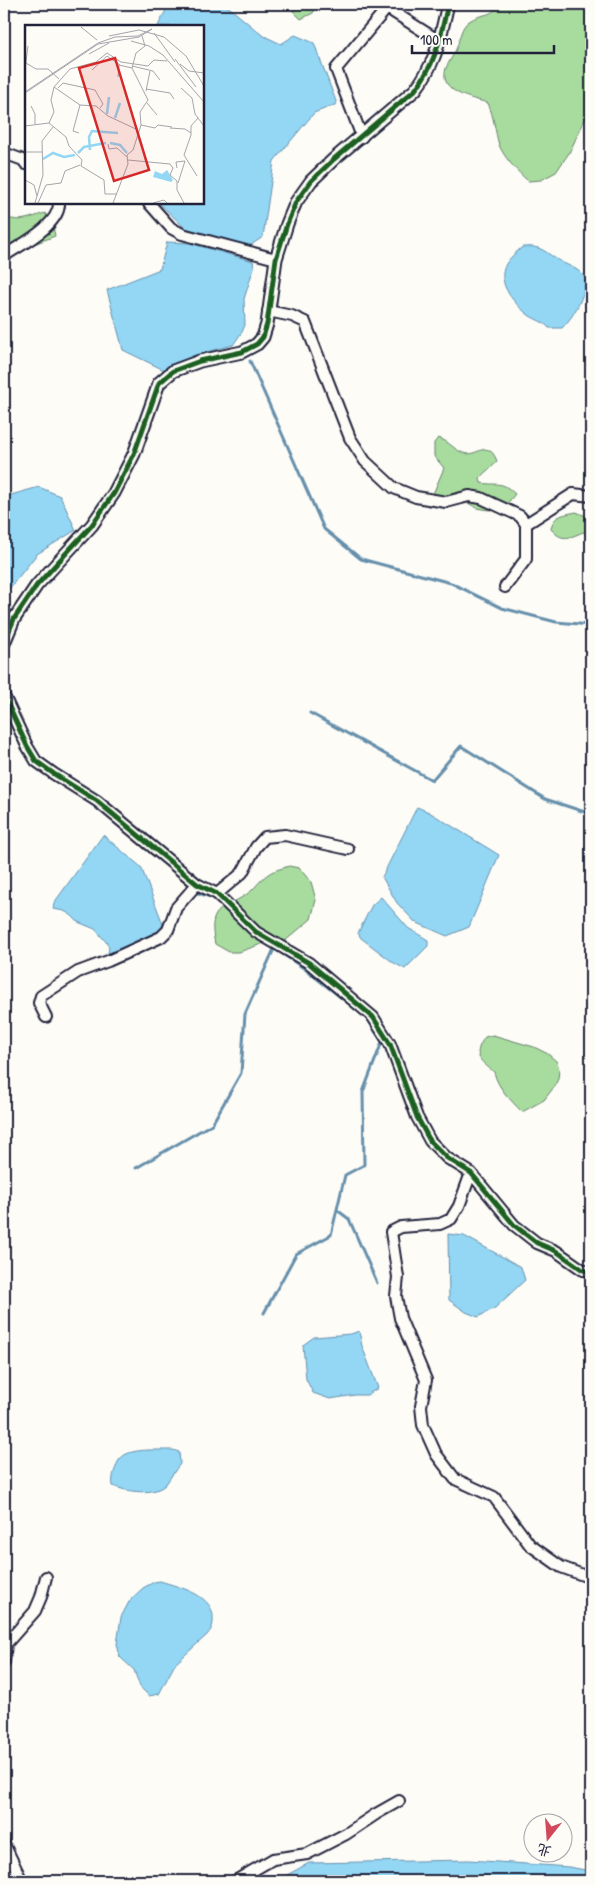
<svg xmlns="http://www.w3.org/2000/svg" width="595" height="1885" viewBox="0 0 595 1885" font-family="'Patrick Hand','LXGW WenKai TC',sans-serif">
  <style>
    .green { fill: #a8dc9e; stroke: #657f6c }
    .water { fill: #93d7f5; stroke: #668fab }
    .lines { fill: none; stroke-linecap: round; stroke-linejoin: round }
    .stream { stroke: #668fab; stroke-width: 3 }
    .minor-casing { stroke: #22223b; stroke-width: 14 }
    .tertiary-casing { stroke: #22223b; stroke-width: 15 }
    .minor { stroke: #fdfcf7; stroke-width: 10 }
    .tertiary { stroke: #fdfcf7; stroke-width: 11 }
    .cycleway-casing { stroke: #fdfcf7; stroke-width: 8 }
    .cycleway { stroke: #1b5e20; stroke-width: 5 }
    .inset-river { fill: none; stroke: #93d7f5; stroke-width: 2.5 }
    .inset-road { fill: none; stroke: #a5a5ac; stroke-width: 1 }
    .view { fill: #d62828; fill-opacity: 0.15; stroke: #d62828; stroke-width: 2.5 }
    .inset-edge { fill: none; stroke: #22223b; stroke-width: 2.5 }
  </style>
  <rect width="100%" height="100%" fill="#fdfcf7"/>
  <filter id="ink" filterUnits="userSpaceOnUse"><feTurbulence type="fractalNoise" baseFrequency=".02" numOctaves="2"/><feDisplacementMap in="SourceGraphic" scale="10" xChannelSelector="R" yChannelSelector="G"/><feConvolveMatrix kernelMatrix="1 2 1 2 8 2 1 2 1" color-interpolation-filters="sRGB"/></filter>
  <g filter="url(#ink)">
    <path class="green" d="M293,4H318L313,13L301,19L293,11Z
      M501,4H591V107L569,153L556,172L541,180L528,181C517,171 505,159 499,145C495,131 494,117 488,103C472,98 438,93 446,68C449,61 454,55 457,47C460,38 461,25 471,20C485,12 487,19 501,4Z
      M45,213L53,226L55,236L21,249L8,245L4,239V215C17,225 31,217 45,213Z
      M438,438C449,441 453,449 463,453C478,458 487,437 497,461C493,468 484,471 480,478L481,483C498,486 501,480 515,494L506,505L489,510L477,508L459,498L437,499L433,494L444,468L434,456V443Z
      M576,512L586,516L591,520V537L583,532C569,538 562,542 551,529C553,515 563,515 576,512Z
      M289,866L299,868L311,882L316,900L311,919L285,941L267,942L239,952H229L215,944C206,904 226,910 250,892C256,887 260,880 267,875C273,870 281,869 289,866Z
      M493,1035L534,1047L548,1054L557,1062L559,1070L558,1079L554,1087L544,1100L522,1112C511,1100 498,1089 494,1072C479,1060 472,1055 485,1037Z"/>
    <path class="water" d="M169,4H225L262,35L281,44L295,35L314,43L337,104L314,113L274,161L263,237L248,247L185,228L159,203L202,202V26H158Z
      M167,242L189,243L253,261L254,267L244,299L245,325L242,332L233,345L195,355L164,370L123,350L107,290L160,269Z
      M522,247C527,247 533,246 538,248C545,250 551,256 558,260C569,267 579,267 586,280C584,297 575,315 562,328H549C543,321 536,320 530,316C515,305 495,283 506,264C509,258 517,252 522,247Z
      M39,487L60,496L76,530L37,554L5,594L4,590V497Z
      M417,807L429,812L499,855L469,927L447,936L415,922L397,903L382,877Z
      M103,835L141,867L163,924L160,932L113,955L108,953L109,948L107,943L95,929L78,922L71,915L64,911L53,909L54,903Z
      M381,897L408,928L428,940V946L405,969L394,963L361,938L358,933L372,905Z
      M448,1234L464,1236L521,1267L525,1280L495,1308L478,1317L466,1312L449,1300Z
      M359,1331L362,1346L378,1388L367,1395H355L330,1399L313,1393L306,1379L303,1345L314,1337L351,1334Z
      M148,1450H173L179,1452L180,1464C175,1470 171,1477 166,1484C155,1496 127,1492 113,1486C112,1479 113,1474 116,1467C120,1452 134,1451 148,1450Z
      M160,1581C179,1587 216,1595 213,1621C213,1627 211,1630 207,1635L175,1664L159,1694L149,1696L140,1687L134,1670L120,1657L117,1644L121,1617L130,1600L143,1588L154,1582Z
      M469,1860L569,1867L591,1871V1881H276L309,1863Z"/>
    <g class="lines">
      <path class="stream" d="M250,361L324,529L361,559L451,583L502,608L556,622L591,625
        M310,713L432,780L461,746L545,799L591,814
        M198,893L214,898
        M136,1168L212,1124L241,1073L245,1014L274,949
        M337,1210L349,1219L377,1283
        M264,1313L296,1254L331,1235L345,1175L364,1165L363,1092L382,1042L367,1018L305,969L268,944"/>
      <defs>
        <path id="minor" d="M362,137L336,69L387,8L439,41
          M4,153L23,160L26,164
          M148,202L171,228L182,234L276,259
          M4,256C20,245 61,225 59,202
          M268,311L292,316L305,322L350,438L365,461L394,488L416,497L446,502L469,496L481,498L520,516L526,524V559L505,587
          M526,524L573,494L591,496
          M4,696L27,746L36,761L54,774L97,801L197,884L217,894L256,932L309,963L373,1017L390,1044L417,1117L430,1141L447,1158L471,1173L514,1225L537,1243L556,1251L583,1270L591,1271
          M217,894L242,873L256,847L265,837L285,835L348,849
          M46,1017L39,1003L41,996L78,972L108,961L161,937L168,930L176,908L197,884
          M471,1173L459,1206L451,1219L440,1224L401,1227L391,1232L398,1277L396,1296L400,1318L426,1380L421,1406L423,1425L436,1454L455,1479L494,1497L530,1545L561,1567L591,1578
          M4,1662L6,1644L35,1611L41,1597L46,1577
          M4,1844L22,1881
          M235,1881L273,1859L307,1854L346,1834L376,1814L399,1801"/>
        <path id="tertiary" d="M4,643L14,619L37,585L92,525L114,493L134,454L159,383L173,371L200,361L242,352L257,344L263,337L267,324L276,259L287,224L296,202L311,181L334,159L415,90C437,62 440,37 448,4"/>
      </defs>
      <use href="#minor" class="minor-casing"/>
      <use href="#tertiary" class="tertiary-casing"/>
      <use href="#minor" class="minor"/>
      <use href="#tertiary" class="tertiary"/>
      <defs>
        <path id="cycleway" d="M4,643L14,619L37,585L92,525L114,493L134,454L159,383L173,371L200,361L242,352L257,344L263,337L267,324L276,259L287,224L296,202L311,181L334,159L415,90C437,62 440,37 448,4
          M4,696L27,746L36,761L54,774L97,801L197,884L217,894L256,932L309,963L373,1017L390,1044L417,1117L430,1141L447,1158L471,1173L514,1225L537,1243L556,1251L583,1270L591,1271"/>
      </defs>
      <use href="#cycleway" class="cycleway-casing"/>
      <use href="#cycleway" class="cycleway"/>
    </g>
  </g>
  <g transform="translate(25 25)">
    <rect width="179" height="179" fill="#fdfcf7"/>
    <path d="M142,145L148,155L146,157L128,152L130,146L137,149Z" fill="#93d7f5"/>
    <path class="inset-river" d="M82,89L84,72M90,93L95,78M85,118L95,120L102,128M65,125L64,112L67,106L93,108M53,128L59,122L81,118M18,134L28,128L39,132L50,130"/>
    <path class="inset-road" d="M56,2L72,15M129,8L150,37M84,11L114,5L139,12L161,31L179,61M106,16L124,21L138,30L179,77M64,29L84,18M150,34L171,62M1,38L11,44H23L34,54M155,39L164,46L179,48M107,41L128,46L135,55M0,44L3,21M67,45L82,31L95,40M93,52L94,40L107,43M29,62L55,80L71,81L83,91L113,105M33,63L38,58L70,65L78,79L75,83M156,63L167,73L170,89L179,101M121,64L145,68L149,74M121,66L125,46M0,67L73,18L90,12L113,11L127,4L114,12L73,19L0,68M122,78L132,90M6,81L10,89V99M24,98L29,87L26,75L29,62L45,44L71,37L82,28L96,37L123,41L129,35L142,36M116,100L130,103L133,100L147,102M0,101L24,98L41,112L44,121L57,135L56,141L79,155L80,169H92M145,103L160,104L166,108M54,108L48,106L55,80M83,119L84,124L92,123L102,132M0,127H17M103,135L145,139L148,143L145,150L152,156V165L159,178M152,143L151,137L160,136L153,158M172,151L159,130L166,110V101L173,93M0,155L9,160L12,171M10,178L18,150L17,116L28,102M13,178L21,160L36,158L40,146L55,140M88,178L103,139L102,130L108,125L116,100L115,87L123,75L107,43L111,28L120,21L117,11M128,178L139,175L142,178"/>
    <path class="view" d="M90,33L124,145L89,156L54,43Z"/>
    <rect width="179" height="179" class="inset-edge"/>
  </g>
  <rect width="595" height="1885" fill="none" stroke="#fdfcf7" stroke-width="20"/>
  <rect x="10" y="10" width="575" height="1865" fill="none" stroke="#22223b" stroke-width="2" filter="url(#ink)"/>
  <g transform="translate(548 1838) rotate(197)"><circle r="24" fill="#fdfcf7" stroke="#a5a5ac"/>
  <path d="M0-4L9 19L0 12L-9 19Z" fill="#d1495b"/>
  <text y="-8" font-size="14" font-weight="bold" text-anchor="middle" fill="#22223b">北</text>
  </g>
  <path d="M412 45v8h142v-8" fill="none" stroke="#22223b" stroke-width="2.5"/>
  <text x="420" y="45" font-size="15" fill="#22223b" stroke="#fdfcf7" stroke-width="4" paint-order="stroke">100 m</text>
</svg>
